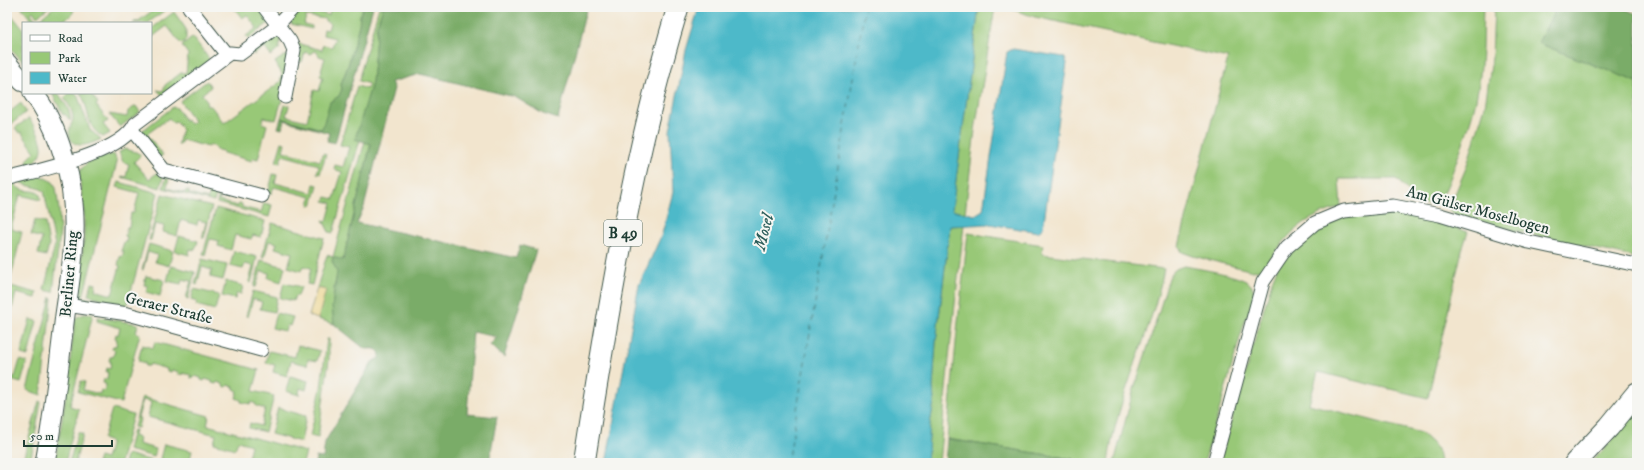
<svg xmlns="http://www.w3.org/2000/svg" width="1644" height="470" viewBox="0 0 1644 470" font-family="'IM FELL DW Pica',serif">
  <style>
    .green { fill: #98c877; stroke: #5c8256 }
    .forest { fill: #7aac68; stroke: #4c744e }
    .sand { fill: #eeda9e; stroke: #868c69 }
    .water { fill: #4db9c9; stroke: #367b7e }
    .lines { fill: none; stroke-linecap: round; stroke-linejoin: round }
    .ferry { stroke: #2a5c59; stroke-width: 1; stroke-dasharray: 5 4; stroke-linecap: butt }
    .street-casing { stroke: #3f564b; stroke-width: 15 }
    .secondary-casing { stroke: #3f564b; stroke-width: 21 }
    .primary-casing { stroke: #3f564b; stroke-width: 23 }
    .street { stroke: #fff; stroke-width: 13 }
    .secondary { stroke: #fff; stroke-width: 19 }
    .primary { stroke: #fff; stroke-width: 21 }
    .labels { text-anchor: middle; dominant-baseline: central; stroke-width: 4; stroke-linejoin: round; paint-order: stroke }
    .shield { fill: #f6f6f2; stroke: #60746d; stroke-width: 1 }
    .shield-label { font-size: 15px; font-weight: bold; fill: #1f3d34 }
    .street-label { font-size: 16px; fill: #1f3d34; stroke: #f6f6f2 }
    .water-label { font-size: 17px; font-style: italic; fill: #2a5c59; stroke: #f6f6f2 }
  </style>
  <rect width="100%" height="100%" fill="#f6f6f2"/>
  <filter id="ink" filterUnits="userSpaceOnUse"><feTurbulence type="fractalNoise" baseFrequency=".025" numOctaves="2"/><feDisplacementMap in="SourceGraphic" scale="8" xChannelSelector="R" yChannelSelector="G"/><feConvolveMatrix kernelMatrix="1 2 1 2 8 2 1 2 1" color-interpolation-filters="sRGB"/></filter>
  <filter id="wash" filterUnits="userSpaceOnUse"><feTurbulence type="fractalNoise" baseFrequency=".012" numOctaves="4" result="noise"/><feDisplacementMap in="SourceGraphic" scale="16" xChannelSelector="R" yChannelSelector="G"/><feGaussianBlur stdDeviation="0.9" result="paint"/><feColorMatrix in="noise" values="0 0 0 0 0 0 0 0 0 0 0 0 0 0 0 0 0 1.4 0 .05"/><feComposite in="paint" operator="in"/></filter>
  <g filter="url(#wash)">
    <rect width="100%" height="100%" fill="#f2e5ce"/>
    <path class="green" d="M21,7H49L37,17L33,11L31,13L35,19L32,21Z
      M54,7H82L74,9L72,15L63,21H58L57,23H35Z
      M155,7H169L148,23H133L136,21L137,22L155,9Z
      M259,7L270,22L248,39L246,36L257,28L247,15L242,18L234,8Z
      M331,7H364L348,66L341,84L342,89L340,96L330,102L322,130L281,118L285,105L289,106L286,116L307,121L314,90L319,91L323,77L320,76L322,71L321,70L325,58L319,56L317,52L314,51L310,54L305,52L302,62L297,60L296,43L322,50L323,45L332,47L335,38L323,35L324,29L328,30L330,23L325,21V19L306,16L304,24L312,26V29L291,24V22L289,21L301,8L329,15Z
      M379,7H383L377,25L372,83L356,139L360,140L333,233L329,232L323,220L327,221L332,203L324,201L326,197L334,199L342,172L334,169L335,165L343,167L349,147L340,145L357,86L367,89L369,84L359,81L360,74Z
      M979,7H995L975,130L965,213L952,210Z
      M1005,7H1483C1482,34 1483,62 1478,89C1474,115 1464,140 1455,165C1451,175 1447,190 1440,198C1432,206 1424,204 1414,203L1412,195L1396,179H1339L1341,207C1297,220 1289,234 1263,269L1253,271L1193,256L1182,252L1179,246L1228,58L1035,17Z
      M1494,7H1557L1538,43L1637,82V258L1504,228L1455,215L1449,208L1466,168L1485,106L1492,58Z
      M7,9L23,29V62L7,44Z
      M174,12L186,29V40L181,44L167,26L151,38V29Z
      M273,32L279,34L281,39L279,49L271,56L264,47L254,55L250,49Z
      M193,37L212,63L165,98L157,90L163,91L165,85L181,73H186L188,54L182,46Z
      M284,56H290L284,92L276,120L264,117L262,123L267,125L258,159L253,158L252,161L223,153V151L217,150L214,146L211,145L208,147L182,140L180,145H178L182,129L177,122L173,123L169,118L147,134L163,155L158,158L142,137L143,130L173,107L177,108L185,121L187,120L190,124L194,121L180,101L207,81L211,87L202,94L207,101L206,104L208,106H211L224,123L280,82L282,74L275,62Z
      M52,93H58C63,100 72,112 70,121L65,114L63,115Z
      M69,93H75L78,97L90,130L101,139C90,145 71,151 69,133C69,127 73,123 73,118C73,111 68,103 64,98Z
      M80,93H90L98,103L96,105L108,121L103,124L110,133L103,137C84,126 91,109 80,93Z
      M21,103L26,112L9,126L7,123V114Z
      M136,106L140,112L120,127L109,114L127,117L128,111Z
      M29,118C39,135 53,154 28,165L27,160L35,152L21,132L19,133L15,128Z
      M365,141L371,143L343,260C333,280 331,302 334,324L318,319L325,290L317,288L327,255L333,257Z
      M282,142L285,143L283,151L320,161L323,153L326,154L320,174L317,173L319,165L282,155L280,163L276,162Z
      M125,149L136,152L141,155L134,162L149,179L157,173L163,177L160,188L121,177L122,176L126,177L129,164L123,162L119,152Z
      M114,154L117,162L83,297L97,301L96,304L84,302L81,299L78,289L84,239V213L79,174C85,159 99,157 114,154Z
      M273,174L277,175L275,183L312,193L314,184L318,185L312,206L309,205L311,197L274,187L271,194H268Z
      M41,176L53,182L56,187L59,210L60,233L53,292L44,290L55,245L44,191C35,185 26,188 18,180Z
      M166,178L169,179L167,188L185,193L186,190L189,191V194L208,199L211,189L217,191L214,202L163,188Z
      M12,181C23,199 40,183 41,200L20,195L11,229L22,232L10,281L7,280V204L9,196L7,195V183Z
      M119,182L158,193L127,306L88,295L92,283L96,284L95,290L112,295L120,266L118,265L120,256L122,257L124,251H121L124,242H126L127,237L125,236L127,227H129L131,213H134L139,193L117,187Z
      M220,191L221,192L219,201L238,206L239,204H242V207L261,212L264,203L272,205L269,217L217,203Z
      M162,194L212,207L204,238H202L206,222L198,220L197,225L181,220L177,236L163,232L164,226L155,224L151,240H149Z
      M216,208L265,221L261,237L253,235L251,239L235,235L231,250L218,246L219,241L210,239L205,255L203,254Z
      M1385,210L1423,215L1468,232L1462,250L1428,398L1318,372L1309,404L1421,433L1438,449L1440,463H1219L1272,281L1278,266L1296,244L1309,233L1349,214Z
      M35,220L45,222L49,245L46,256L38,254L42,238L31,235Z
      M272,223L324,238L312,285L307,284L311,268L303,266L301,271L288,267L292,253L275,248L277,243L269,241L264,258L262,257Z
      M964,225L950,348L939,463H927L930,424L934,402L933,387L936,342L950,226Z
      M968,233L1043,245L1042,254L1164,269C1151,335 1117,396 1108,463H1072L1073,459L947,439L958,321Z
      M179,236L198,241L195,250L190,249L189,255L175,251Z
      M149,244L173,251L169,266L155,262L157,255L148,252L143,270H142Z
      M234,251L257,257L251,283L249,282L253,266L245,264L243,269L230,266Z
      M202,259L227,265L223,280L210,277L212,270L202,267L197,285L195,284Z
      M261,260L285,267L281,282L268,278L269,273L261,271L256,287H254Z
      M171,266L195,272L188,299L186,298L191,281L182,279L181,284L167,281Z
      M1185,266C1199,269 1243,275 1251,285C1257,292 1253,305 1252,313L1246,317L1204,463H1114L1133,392L1154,328L1169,278C1173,270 1176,268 1185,266Z
      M146,276L164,280L160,296L146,292L148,286L144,285Z
      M226,281L243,286L241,294L237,293L235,299L222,296Z
      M284,283L301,287L298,296H295L293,301L280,298Z
      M7,285L37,293L36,298L16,293L7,329Z
      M194,289L219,295L215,310L196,305L197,302L191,300Z
      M253,291L277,297L274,312L260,309L262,302L253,299L248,317L246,316Z
      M51,297L52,298L41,395L27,390Z
      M276,313L293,317L290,326L287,325L285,331L272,328Z
      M84,314H93L70,406L79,409L65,463H55L66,395L75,321L77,317Z
      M98,317L138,324L136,333L140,334L121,403L78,392L81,381L85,382L83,390L100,394L101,390L104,391L106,384L103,383L104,379H107L108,372H106L107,368L110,369L111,361H109L110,357H113L115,350L112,349L113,346H116L117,339L115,338L116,334L118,335L120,328L97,321Z
      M30,319L37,321L28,356L21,354Z
      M327,339H329V360L318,438L310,436L321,388Z
      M155,342L259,370L253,391L274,396L265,432L249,428L250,423L261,426L265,409L256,406V404L251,402L250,404L241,402V400L236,398L238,391L234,389V387L228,385L227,387L223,386V384L217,382L216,384L212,383V381L205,379L204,381L201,380V378L195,376L194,378H191V375L182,373V375L178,374L179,372L172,370L171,372L167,371V369L150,364L149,366H145V363L138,361L142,345L153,348Z
      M298,345L320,351L317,361L308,359L307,365L291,361L287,376L273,372L275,365L266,363L269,351L295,357Z
      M20,360L27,362L21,383L7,379V375L15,377Z
      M290,376L308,381L306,390L300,388L299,395L286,391Z
      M142,397L209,416L207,425L306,452L303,463H247L251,445L238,441L235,449L214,443L216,435L148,417L151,402L143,400L138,418L140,419L138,428L134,427Z
      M39,401L41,402L30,463H22Z
      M278,408L306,416L301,442L271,434Z
      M112,409L133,415L120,463H97L99,457L106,459L111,442L103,439Z
      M1637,410V463H1590L1608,445Z
      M133,430H135L134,436L139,438L138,444L156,449L154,457L128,450Z
      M78,432L83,434L75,463H69Z
      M164,444L192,451L189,463H176L160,459Z
      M127,454L160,463H124Z"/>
    <path class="forest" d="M363,7H373L335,143L327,141L329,133L284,120L282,129L278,128L281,118L322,129L330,102L339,96L342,89L341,84L348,66L359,25L360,15Z
      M383,7H587L558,119L543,114L515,97L420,74L391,82L394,88L364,207L357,223L516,258L520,245L536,250L504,357L490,345L497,337L473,332L467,414L497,417L489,463H315L316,457L323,458L325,442L372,362L379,358L380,354C377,347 372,349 365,349L334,324L332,307L337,272L332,261L333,257L343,260L371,144L355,139L372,83L377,25Z
      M1557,7H1620L1637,14V82L1538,43Z
      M947,439L1073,459L1072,463H945Z"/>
    <path class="sand" d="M317,288L326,290L318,319L309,316Z"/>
    <path class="water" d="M699,7H979L952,210L975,215L983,210L1007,52L1013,49L1064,57L1067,63L1043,228L1038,232L989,224L950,226L936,342L933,387L934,402L930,424L927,463H606L639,285L662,234L673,192L670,131L686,50Z"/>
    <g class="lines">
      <path class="ferry" d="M788,463L865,7"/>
    </g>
  </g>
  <g filter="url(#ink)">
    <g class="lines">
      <defs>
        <path id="street" d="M189,7L227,55
          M264,7L290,41L294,50L285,97
          M132,130L164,170L262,196
          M7,179C39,170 121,154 135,124L223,58L230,53L240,54L251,46L275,28L294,7
          M66,305L128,314L261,350
          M1214,463L1263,282L1287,247L1315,223L1344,211L1393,206L1440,215L1529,242L1637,265"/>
        <path id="secondary" d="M7,63L23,82
          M33,93C55,120 70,168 73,203C77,240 70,279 65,315C59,365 54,414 45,463"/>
        <path id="primary" d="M584,463C608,310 633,156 678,7
          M1575,463L1609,427L1637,393"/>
      </defs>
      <use href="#street" class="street-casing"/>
      <use href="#secondary" class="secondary-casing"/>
      <use href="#primary" class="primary-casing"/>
      <use href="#street" class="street"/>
      <use href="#secondary" class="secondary"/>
      <use href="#primary" class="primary"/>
    </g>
  </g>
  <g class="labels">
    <rect class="shield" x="604" y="220" width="38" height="26" rx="3"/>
    <g class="shield-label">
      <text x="623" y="233">B 49</text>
    </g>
    <g class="street-label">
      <text transform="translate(1478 210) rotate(15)">Am Gülser Moselbogen</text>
      <text transform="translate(69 274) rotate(-85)">Berliner Ring</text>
      <text transform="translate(169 308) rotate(14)">Geraer Straße</text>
    </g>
    <g class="water-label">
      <text transform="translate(764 232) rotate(-76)">Mosel</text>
    </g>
  </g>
  <rect width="1644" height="470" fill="none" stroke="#f6f6f2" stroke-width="24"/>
  <rect x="22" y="22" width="130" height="72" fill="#f6f6f2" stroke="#a0aca6"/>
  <rect x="30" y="35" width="20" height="6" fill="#ffffff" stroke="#a0aca6"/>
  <text x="58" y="42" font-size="12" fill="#1f3d34">Road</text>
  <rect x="30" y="52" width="20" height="12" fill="#98c877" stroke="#a0aca6"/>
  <text x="58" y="62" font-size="12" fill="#1f3d34">Park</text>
  <rect x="30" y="72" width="20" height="12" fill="#4db9c9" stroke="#a0aca6"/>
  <text x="58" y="82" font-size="12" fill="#1f3d34">Water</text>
  <path d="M24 440v6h88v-6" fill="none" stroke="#1f3d34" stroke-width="2"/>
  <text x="30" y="440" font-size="12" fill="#1f3d34" stroke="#f6f6f2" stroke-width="3" paint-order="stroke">50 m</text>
</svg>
